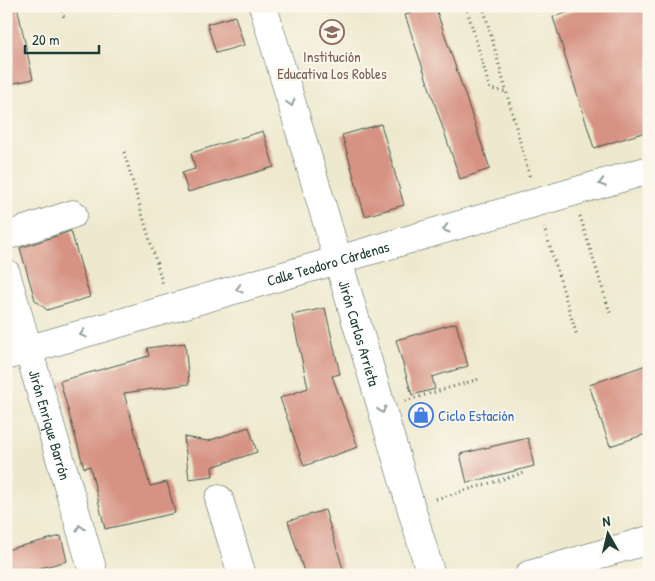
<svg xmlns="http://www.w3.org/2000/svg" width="655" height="581" viewBox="0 0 655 581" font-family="'Patrick Hand',sans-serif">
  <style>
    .building { fill: #d69282 }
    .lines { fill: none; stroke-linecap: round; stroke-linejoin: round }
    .minor-casing { stroke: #3e574b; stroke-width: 29 }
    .path { stroke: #3e574b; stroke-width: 3; stroke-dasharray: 1 4; stroke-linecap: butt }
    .minor { stroke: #fff; stroke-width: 28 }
    .oneway { stroke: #8f9e9a }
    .labels { text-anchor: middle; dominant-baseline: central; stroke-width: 4; stroke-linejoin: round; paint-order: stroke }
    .education-label { font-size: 15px; fill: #785e54; stroke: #fbf7ec }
    .street-label { font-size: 15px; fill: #1f3d34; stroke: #fbf7ec }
    .shop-label { font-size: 15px; fill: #366cbe; stroke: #fbf7ec; text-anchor: start }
  </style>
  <rect width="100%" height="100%" fill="#fbf7ec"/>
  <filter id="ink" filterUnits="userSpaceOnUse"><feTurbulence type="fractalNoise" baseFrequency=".02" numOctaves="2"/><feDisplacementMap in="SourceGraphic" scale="10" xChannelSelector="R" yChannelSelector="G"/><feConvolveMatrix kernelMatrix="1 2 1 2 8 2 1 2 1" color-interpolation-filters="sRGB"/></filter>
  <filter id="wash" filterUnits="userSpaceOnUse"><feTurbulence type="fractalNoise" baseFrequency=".0096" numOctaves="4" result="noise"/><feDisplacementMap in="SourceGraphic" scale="20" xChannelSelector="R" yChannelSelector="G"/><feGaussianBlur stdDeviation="1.12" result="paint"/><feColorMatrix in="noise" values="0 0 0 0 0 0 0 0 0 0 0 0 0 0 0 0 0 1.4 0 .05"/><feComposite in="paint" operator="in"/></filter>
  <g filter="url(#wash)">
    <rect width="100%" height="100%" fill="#eee9ce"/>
    <g id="blocks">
      <path class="building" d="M6,6H17L33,79L6,85Z
        M433,6H435L490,169L460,179L405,15Z
        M588,6H649V131L594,148L553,17Z
        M235,16L244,45L216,53L207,24Z
        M381,124L404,205L365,216L342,135Z
        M263,131L274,167L188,192L182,173L195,169L191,153Z
        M71,231L90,297L47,310L35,300L20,248Z
        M325,308L340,374L332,376L358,447L304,466L280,398L308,388L292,315Z
        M456,323L468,366L432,377L435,389L412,395L396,340Z
        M185,343L189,384L124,393L150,486L167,482L175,513L105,529L90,466L84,468L60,381L149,356L147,348Z
        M649,364V433L610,446L589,385Z
        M249,427L257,452L212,467L213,476L189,479L184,437L208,441Z
        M528,438L534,466L467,483L460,454Z
        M325,510L345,575H305L288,521Z
        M61,536L67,561L15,575H6V550Z"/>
    </g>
  </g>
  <g filter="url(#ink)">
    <use href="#blocks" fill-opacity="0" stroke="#3e574b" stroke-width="1"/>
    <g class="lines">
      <defs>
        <g id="minor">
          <path id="s1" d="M263,6L431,575"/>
          <path d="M6,236L73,214"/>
          <path id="s2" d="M6,273L94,575"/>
          <path id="s3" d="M6,356L649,170"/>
          <path d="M219,499L242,575"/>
          <path d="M529,575L649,540"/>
        </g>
      </defs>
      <use href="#minor" class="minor-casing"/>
      <path class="path" d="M61,6L64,18
        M466,6L490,89L507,92
        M483,6L530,178
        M124,152L163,285
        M580,216L611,316
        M544,227L577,336
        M405,401L479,379
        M436,499L524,473"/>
      <use href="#minor" class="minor"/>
    </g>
    <defs><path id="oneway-chevron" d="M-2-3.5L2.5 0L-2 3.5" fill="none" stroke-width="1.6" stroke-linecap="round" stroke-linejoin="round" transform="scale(1.25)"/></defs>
    <g class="oneway">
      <use href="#oneway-chevron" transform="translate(291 103) rotate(74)"/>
      <use href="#oneway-chevron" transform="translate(602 183) rotate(164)"/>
      <use href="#oneway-chevron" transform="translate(446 229) rotate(164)"/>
      <use href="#oneway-chevron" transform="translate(239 289) rotate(164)"/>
      <use href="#oneway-chevron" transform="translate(83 334) rotate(164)"/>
      <use href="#oneway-chevron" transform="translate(382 410) rotate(73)"/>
      <use href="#oneway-chevron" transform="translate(80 528) rotate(-106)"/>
    </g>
  </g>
  <defs>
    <symbol id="school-ring" viewBox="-11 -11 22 22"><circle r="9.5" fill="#fbf7ec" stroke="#8d6e63" stroke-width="1.5"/><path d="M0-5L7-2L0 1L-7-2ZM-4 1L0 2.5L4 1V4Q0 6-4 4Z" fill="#8d6e63"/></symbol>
    <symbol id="shop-ring" viewBox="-11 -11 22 22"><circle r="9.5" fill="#fbf7ec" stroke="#3f7fe0" stroke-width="1.5"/><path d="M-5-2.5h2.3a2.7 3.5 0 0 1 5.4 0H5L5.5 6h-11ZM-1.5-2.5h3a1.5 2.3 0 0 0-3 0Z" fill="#3f7fe0"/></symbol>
  </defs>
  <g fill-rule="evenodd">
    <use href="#school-ring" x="318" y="18" width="28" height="28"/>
    <use href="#shop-ring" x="407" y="401" width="28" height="28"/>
  </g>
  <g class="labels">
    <g class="education-label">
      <text x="332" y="56">Institución<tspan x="332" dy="17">Educativa Los Robles</tspan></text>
    </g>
    <g class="street-label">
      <text stroke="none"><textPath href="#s3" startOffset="335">Calle Teodoro Cárdenas</textPath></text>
      <text stroke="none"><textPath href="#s1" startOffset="341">Jirón Carlos Arrieta</textPath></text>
      <text stroke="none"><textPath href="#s2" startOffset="158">Jirón Enrique Barrón</textPath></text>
    </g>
    <g class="shop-label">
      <text x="438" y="415">Ciclo Estación</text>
    </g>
  </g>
  <rect width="655" height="581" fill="none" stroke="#fbf7ec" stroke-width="25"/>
  <g transform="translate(608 534) rotate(352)" stroke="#fbf7ec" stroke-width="4" paint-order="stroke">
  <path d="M0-4L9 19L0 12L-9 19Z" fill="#1f3d34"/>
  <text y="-8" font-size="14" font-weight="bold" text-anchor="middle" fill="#1f3d34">N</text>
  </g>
  <path d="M25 45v8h74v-8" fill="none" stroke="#1f3d34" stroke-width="2.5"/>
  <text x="32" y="45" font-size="15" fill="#1f3d34" stroke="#fbf7ec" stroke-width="4" paint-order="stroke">20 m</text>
</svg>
